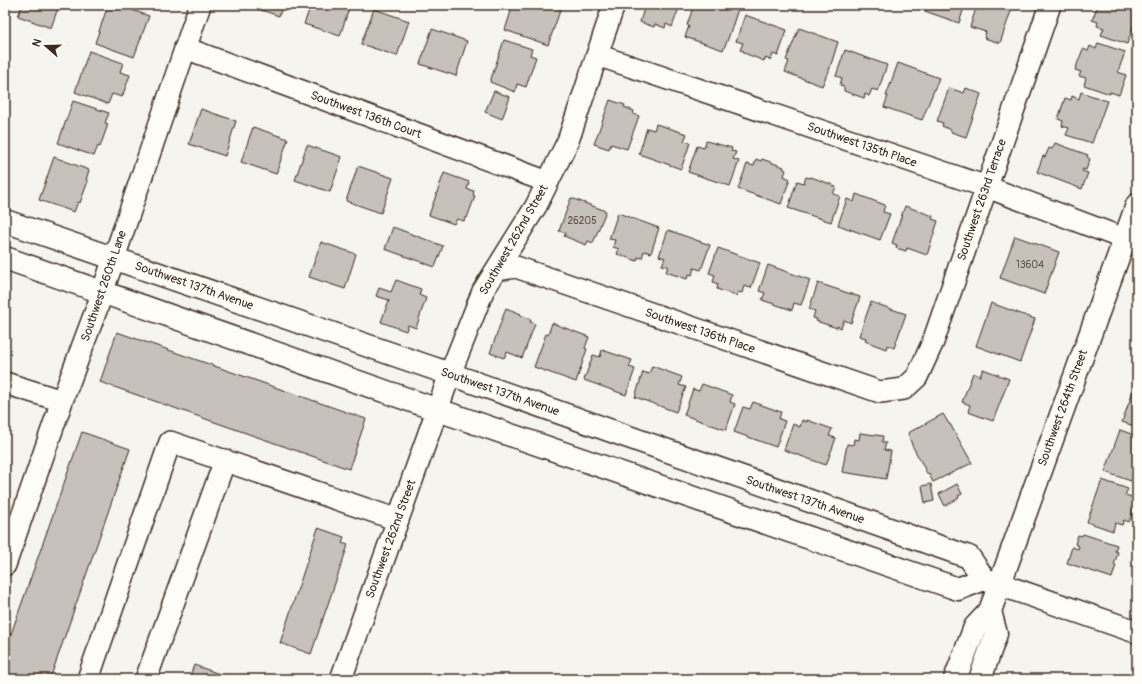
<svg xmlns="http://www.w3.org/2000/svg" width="1142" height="684" viewBox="0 0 1142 684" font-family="Pangolin,sans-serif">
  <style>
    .building { fill: #c7c1bb; stroke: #3b2a1e }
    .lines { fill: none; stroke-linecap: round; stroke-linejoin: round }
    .street-casing { stroke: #3b2a1e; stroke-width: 24 }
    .secondary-casing { stroke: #3b2a1e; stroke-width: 25 }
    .street { stroke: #fdfcf7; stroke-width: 21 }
    .secondary { stroke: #fdfcf7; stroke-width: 22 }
    .labels { text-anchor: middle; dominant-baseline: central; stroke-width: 3; stroke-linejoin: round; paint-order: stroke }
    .number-label { font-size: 10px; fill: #5e5045 }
    .street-label { font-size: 12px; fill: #3b2a1e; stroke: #fdfcf7 }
  </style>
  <rect width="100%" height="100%" fill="#f5f4ee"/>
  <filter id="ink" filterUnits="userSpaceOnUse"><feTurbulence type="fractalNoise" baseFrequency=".025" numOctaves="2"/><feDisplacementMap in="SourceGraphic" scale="8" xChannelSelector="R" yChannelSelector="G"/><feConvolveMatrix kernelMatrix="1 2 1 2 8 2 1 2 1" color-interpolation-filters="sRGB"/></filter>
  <g filter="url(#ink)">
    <path class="building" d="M19,5H59L51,28L18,16L22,6Z
      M108,5H118L149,16L134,57L95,43Z
      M246,5H283L279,16Z
      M311,5H350L340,36L304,24Z
      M513,5H562L548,45L505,30Z
      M645,5H680L672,27L666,24L665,28L655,24L654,27L640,22Z
      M694,5H736L739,6L728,39L723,50L685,37L689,26L687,25Z
      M917,5H965L959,23L916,8Z
      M977,5H1013L1000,43L984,38L986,32L970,27Z
      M1098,5H1137V16L1127,44L1101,35L1104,28L1097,26L1098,22L1092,20Z
      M374,9L409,21L397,56L361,44Z
      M745,15L787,30L778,56L773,54L771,60L765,58L764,61L744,53V51L740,50L743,43L736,41Z
      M799,28L838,42L828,74H827L822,86L785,72L789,61L786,60Z
      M432,29L467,41L456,76L420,64Z
      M504,40L532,49L530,55L536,57L526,87L517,84L515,92L490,82Z
      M1098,43L1125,52L1118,72L1126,75L1119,95L1110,92V94L1084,85L1086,78L1079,76L1081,72L1075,70L1083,49L1088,51L1090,46L1096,49Z
      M845,50L887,65L878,91L872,89L869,96L865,94L864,98L844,91V87L840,85L842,78L836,76Z
      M89,51L123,63L120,72L130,75L122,97L112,94L108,104L75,92Z
      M898,63L939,78L922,120L884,107L888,96H886Z
      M949,88L964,93L966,88L981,94L966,137L951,132V130L942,126L943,123L937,121Z
      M494,91L510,97L502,119L485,112Z
      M1081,92L1107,101L1092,143L1066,135L1069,128L1062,126L1063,121L1058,119L1065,98L1071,100L1072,96L1079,99Z
      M610,100L625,105L624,107L634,111L633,114L639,116L627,149L611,144L609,149L594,144Z
      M73,101L109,113L105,123L108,124L100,147L98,146L94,156L58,143Z
      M201,109L236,121L225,156L189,144Z
      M656,124L687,134L684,141L690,143L681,169L639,154L647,128L654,130Z
      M253,127L288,139L276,174L241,162Z
      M706,141L732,148L731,151L736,152L733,159L739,161L730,186L688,172L697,146L704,148Z
      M1055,143L1088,155L1087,157L1090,159L1086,170L1083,169L1082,171L1088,173L1082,189L1037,172L1043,156L1045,157L1049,148L1052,149Z
      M307,145L342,157L330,192L295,180Z
      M54,157L89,170L86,180L88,181L80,203L78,202L74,212L39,200Z
      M756,159L761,161L762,159L784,167L783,168L786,170L784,176L790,179L781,204L738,189L747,164L754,166Z
      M358,166L393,178L381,213L346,201Z
      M444,173L469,182L467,189L474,191L473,195L475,196L467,218L465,217L464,221L457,219L454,224L429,215Z
      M806,177L810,178L811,177L833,185L832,186L836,187L833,194L840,196L831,222L788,208L797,181L804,183Z
      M856,194L885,205L883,212L890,214L880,240L838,225L847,199L854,202Z
      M571,198L606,211L593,243L588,241L586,245L564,236L566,233L559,231Z
      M905,206L933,216L932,219L938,221L927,255L907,248L906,251L896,248L897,245L892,243Z
      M618,213L659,228L651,253L644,251L642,258L638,257L637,261L617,254L619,249L613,247L615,240L609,239Z
      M393,227L443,246L435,267L385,249Z
      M668,230L710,245L701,270L694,268L692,275L689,274L687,279L666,272L668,266L662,265L665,258L659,256Z
      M1015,236L1059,252L1044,294L1000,278Z
      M321,242L356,254L345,289L309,277Z
      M718,248L760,263L751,288L744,286L742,293L738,292L736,296L717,289L718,284L713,282L715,275L709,273Z
      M768,265L810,280L801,305L794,303L792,310L762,300L765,293L759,291Z
      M396,280L421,289L419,295L426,298L416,328L408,325L406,331L381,322L389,300L376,296L379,288L391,292Z
      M818,283L860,297L851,323L844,320L841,328L837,326V328L816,321L817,319L813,318L815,311L809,309Z
      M871,302L906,314L894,348L887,345L886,349L865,341L866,338L859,336Z
      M991,303L1035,319L1020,362L976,346Z
      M506,308L521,314L520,315L531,319L530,322L535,324L522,358L507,352L504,358L490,353Z
      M552,323L589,337L585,348L587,349L576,382L534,367L546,334L548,335Z
      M117,332L366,419L349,469L100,382Z
      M602,350L632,360L629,367L635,369L626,395L584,380L593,355L600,357Z
      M652,366L682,377L679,385L686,387L676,412L635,397L643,372L649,374Z
      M983,369L1009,379L993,421L968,412L970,405L962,402L973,373L980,376Z
      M1137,380V427L1122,422Z
      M702,384L732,395L730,402L735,404L726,430L684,415L693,389L699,391Z
      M753,402L781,412L779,419L785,421L776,447L734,432L743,407L750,409Z
      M943,414L949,424H950L972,463L933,482L929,474L928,475L912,445L908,433Z
      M802,420L807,422V420L832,429L829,436L836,438L826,465L784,450L793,424L800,427Z
      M1120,430L1137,436V476L1133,475L1131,481L1105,472Z
      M82,432L130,449L50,679H5V651Z
      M860,433L883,436L882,442L886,443L884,450L891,451L886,479L842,472L847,444L853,445L854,439L859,440Z
      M1102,480L1128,489L1125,495L1132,497V500L1136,502L1129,522L1124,520L1122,525L1115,523L1113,531L1087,522Z
      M931,484L934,501L925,503L922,486Z
      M957,484L962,494L958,496L959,498L945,506L939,494Z
      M318,528L344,537L342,543L348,545L311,654L280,643Z
      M1083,534L1117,545L1115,551L1118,552L1114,565H1116L1112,578L1067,563L1072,547L1078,549L1079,546L1075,544L1078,535L1082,536Z
      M194,665L234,679H189Z"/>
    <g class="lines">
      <defs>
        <path id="street" d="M185,48L548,182
          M597,55L987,187L1125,239
          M496,270L516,267L880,392L904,389L917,377L933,342L1050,5
          M5,383L62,401
          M5,565L62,401L98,305L200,5
          M88,679L170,442L398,520
          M146,679L225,460
          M341,679L450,374L483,291L536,206L568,141L614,5"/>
        <path id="secondary" d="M5,221L450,374L963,555L969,557L984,579L1137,632
          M5,258L438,410L958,589L984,579
          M955,679L975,627L990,611L1137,205
          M980,679L996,634L990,611"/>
      </defs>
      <use href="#street" class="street-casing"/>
      <use href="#secondary" class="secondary-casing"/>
      <use href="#street" class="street"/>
      <use href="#secondary" class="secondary"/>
    </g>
  </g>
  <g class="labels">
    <g class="number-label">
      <text x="582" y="221">26205</text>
      <text x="1030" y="265">13604</text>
    </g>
    <g class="street-label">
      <text transform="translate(366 115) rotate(20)">Southwest 136th Court</text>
      <text transform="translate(862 145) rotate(19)">Southwest 135th Place</text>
      <text transform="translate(982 200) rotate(-71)">Southwest 263rd Terrace</text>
      <text transform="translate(514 240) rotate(-60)">Southwest 262nd Street</text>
      <text transform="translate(104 286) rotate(-71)">Southwest 260th Lane</text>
      <text transform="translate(194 286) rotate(19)">Southwest 137th Avenue</text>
      <text transform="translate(700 331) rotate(19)">Southwest 136th Place</text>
      <text transform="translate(500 392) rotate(19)">Southwest 137th Avenue</text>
      <text transform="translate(1063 408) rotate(-70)">Southwest 264th Street</text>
      <text transform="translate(805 500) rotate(19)">Southwest 137th Avenue</text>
      <text transform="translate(391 539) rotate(-70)">Southwest 262nd Street</text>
    </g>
  </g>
  <rect width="1142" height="684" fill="none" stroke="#fdfcf7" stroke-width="20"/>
  <rect x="10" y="10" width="1122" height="664" fill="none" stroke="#3b2a1e" stroke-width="1.5" filter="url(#ink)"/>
  <g transform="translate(46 46) rotate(290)" stroke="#fdfcf7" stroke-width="3" paint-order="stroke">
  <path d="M0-3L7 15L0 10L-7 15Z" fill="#3b2a1e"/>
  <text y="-6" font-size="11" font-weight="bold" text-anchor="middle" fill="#3b2a1e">N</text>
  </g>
</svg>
